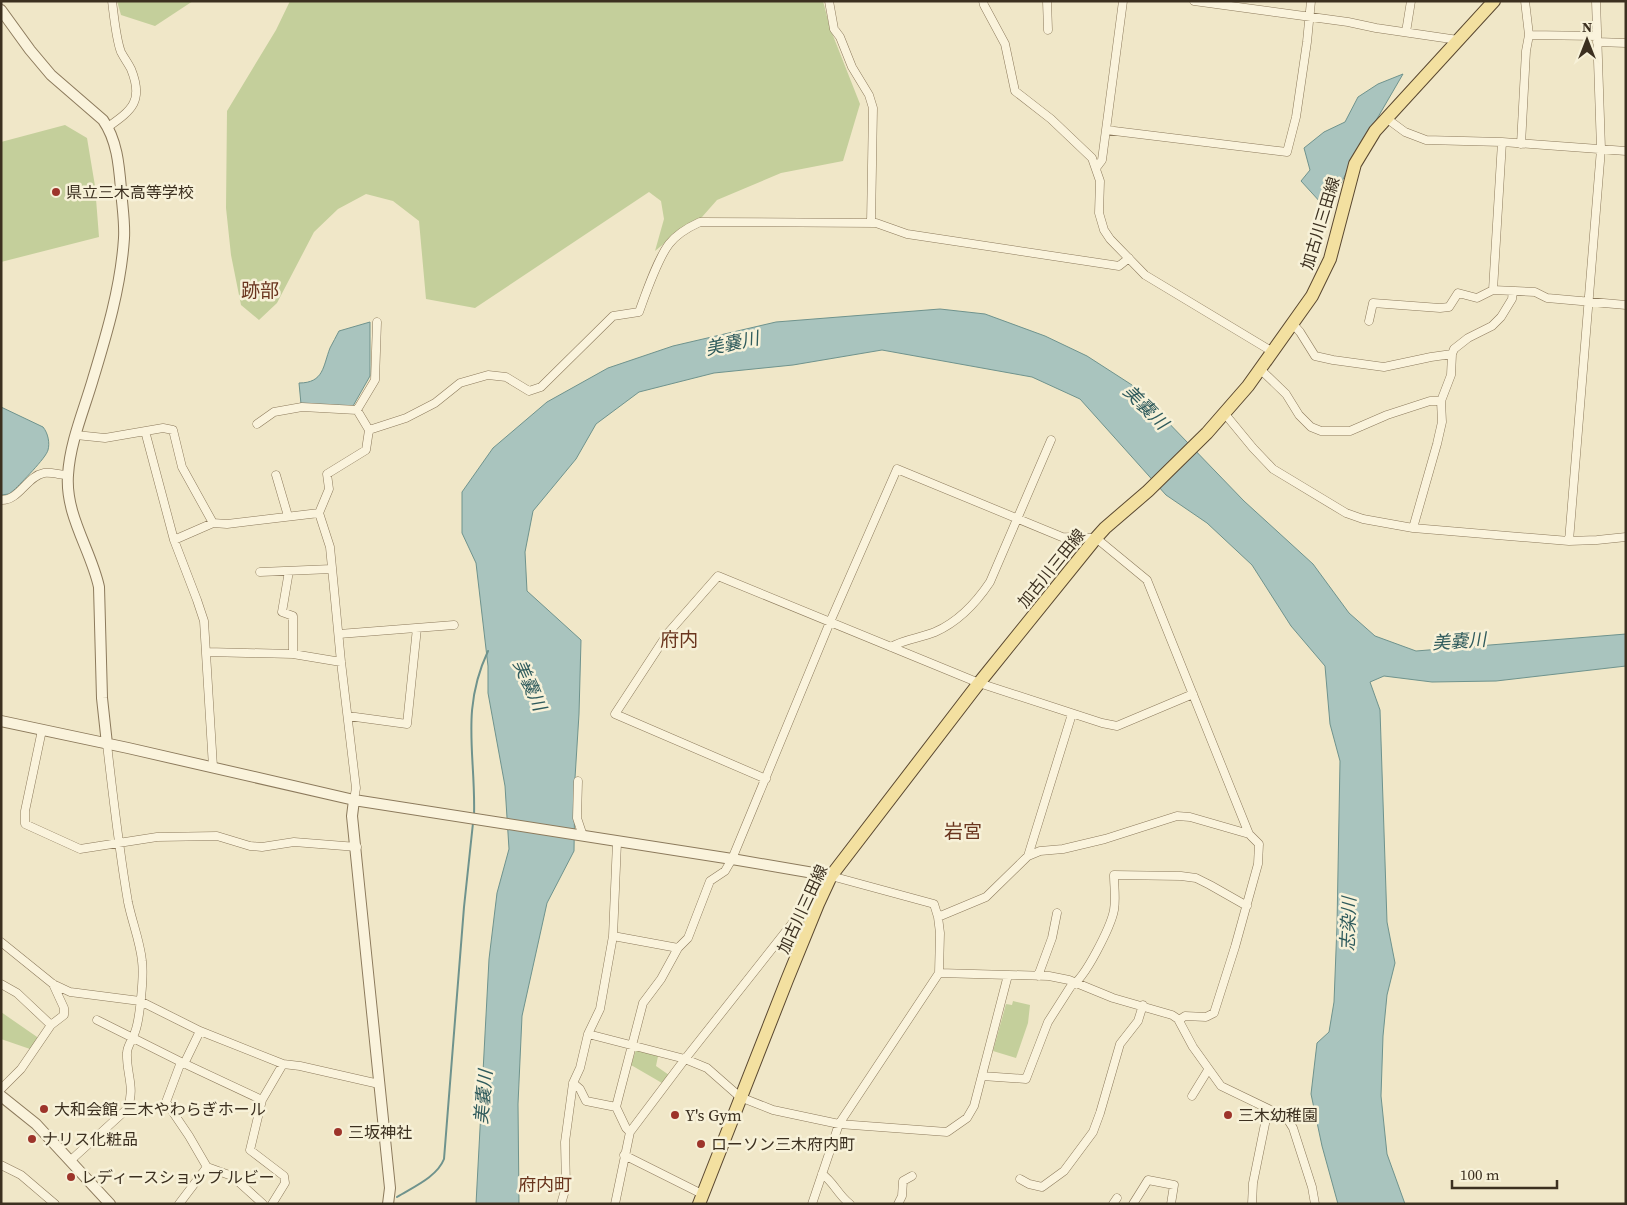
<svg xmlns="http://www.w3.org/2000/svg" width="1627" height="1205" viewBox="0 0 1627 1205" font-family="'Source Serif 4','Noto Sans JP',serif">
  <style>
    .green { fill: #c4cf9b }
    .water { fill: #a9c4be; stroke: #6f938d }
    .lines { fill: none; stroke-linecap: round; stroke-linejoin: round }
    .stream { stroke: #6f938d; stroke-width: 2 }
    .minor-casing { stroke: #8c7a5c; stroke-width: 9 }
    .tertiary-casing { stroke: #8c7a5c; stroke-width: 12 }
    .primary-casing { stroke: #5a4830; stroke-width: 14 }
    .minor { stroke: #faf3dc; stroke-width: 8 }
    .tertiary { stroke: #faf3dc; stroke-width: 10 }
    .primary { stroke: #f3e0a0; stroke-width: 12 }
    .poi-dot { fill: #9d342a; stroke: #f7f1d8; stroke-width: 2 }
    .labels { text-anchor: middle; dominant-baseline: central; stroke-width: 5; stroke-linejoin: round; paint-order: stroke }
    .poi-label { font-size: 16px; fill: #3c3020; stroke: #f7f1d8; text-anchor: start }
    .street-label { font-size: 16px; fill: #3c3020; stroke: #f7f1d8 }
    .water-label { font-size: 18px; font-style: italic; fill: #2f5b5c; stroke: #f7f1d8 }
    .neighbourhood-label { font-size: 18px; fill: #6a351e; stroke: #f7f1d8 }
    .quarter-label { font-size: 19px; fill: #6a351e; stroke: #f7f1d8 }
  </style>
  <rect width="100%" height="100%" fill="#f0e7c8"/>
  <path class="green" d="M117,1H193L155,26L121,15Z
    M290,1H823L830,28L860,104L843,161L781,173L717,200L702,217L683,228L655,251L664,219L661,201L649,192L475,308L426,299L419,221L393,201L366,194L338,209L314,232L277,303L259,320L241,305L231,255L226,208L227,111L276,30Z
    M65,125L87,138L95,186L99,237L1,262V142Z
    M1013,1001L1030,1005L1028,1023L1016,1058L993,1051L1006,1004L1012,1005Z
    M1,1012L40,1039L30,1049L1,1039Z
    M636,1050L658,1056L656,1066L669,1075L662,1083L631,1065Z"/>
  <path class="water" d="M1403,74L1353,160L1329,206L1322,204L1301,181L1310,170L1304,148L1324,132L1345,122L1358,97L1378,84Z
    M940,309L985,314L1045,336L1087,356L1132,385L1244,501L1313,564L1349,613L1375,636L1416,651L1626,634V666L1496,681L1432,682L1384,676L1370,682L1380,710L1387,922L1395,963L1387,995L1383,1036L1381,1096L1387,1154L1405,1204H1338L1322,1146L1311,1094L1317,1043L1329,1032L1334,1002L1337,925L1340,761L1330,724L1325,666L1291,626L1252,565L1207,523L1166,495L1080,399L1032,377L882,350L793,365L714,373L639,392L596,424L576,459L533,511L525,552L527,591L581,640L579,714L575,778L574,851L547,903L522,1016L518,1104L519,1204H476L489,959L497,893L509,849L505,786L488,693V666L476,563L462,533V492L493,448L547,402L608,368L673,346L776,322Z
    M370,322V376L353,406L301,404L299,383C324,383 323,366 330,348C333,342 336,337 339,331Z
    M1,407L43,427C48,433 50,443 48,450C46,458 21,483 14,490L9,494L1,495Z"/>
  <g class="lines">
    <path class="stream" d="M474,816C476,755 460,711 488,651
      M397,1197C413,1187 437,1177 444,1159L464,907L473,823"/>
    <defs>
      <path id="minor" d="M829,1L834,29L840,37L852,67L869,95L873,108L871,223
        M983,1L984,5L1005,44L1015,91L1051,119L1092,158L1100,181L1099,213L1104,230L1110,239L1145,275L1273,352
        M1047,1L1048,30
        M1194,1L1348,22L1376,28L1458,40
        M1406,32L1411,1
        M1529,35L1597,36
        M1597,42L1626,43
        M1386,118L1405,132L1426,140L1502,142L1626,151
        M108,127C132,110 144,101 131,69C128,63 124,58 121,52C116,39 114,16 112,1
        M1106,130L1287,152L1296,117L1307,42L1311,1
        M1521,144L1526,51L1529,35L1525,1
        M1096,168L1102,160L1123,1
        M1493,290L1502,142
        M1369,321L1373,303L1440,308L1449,307L1458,293L1477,298L1493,290L1535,292L1547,298L1626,305
        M1293,324L1300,332L1315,356L1333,360L1384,367L1431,357L1452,354
        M1260,369L1286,394L1299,415L1311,427L1321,431H1350L1387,415L1430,401H1441
        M1225,414L1253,448L1273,469L1346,513L1363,519L1413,528L1569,541L1597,540L1626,537
        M257,424L274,412L302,407L357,410L375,380L377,322
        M369,430L406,418L435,403L460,383L488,375L506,377L529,391L541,387L613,316L639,312C646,293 657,260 669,244C676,235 689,227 700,222L876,223L907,234L1119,266L1129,258
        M145,431L174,540L197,600L204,621L213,767
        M76,435L105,438L163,428L173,430L182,467L213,523
        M276,475L288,516
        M1,500C19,501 27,476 44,473C51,472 61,475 68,475
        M1413,528L1437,444L1442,422L1441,401L1451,375L1452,354L1454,349L1468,338L1492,326L1501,317L1512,299L1513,291
        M174,540L213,523L227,524L319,513
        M1569,541L1601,149L1596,1
        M289,571L282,612L293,616V654
        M260,572L332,569
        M339,634L454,625
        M891,647C904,639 921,638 935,632C958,622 976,603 990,582L1051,440
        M207,652L293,654L341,662
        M348,716L407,724L417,628
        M42,730L25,811V824L80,849L157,837L217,836L250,846L262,847L294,842L357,847
        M766,779L615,714L668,633L718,576L979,683L1102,723L1117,726L1193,694
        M578,781L577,818L583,836
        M354,800L356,788L341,662L330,547L319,513L329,489L327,474L366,450L369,430L357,410
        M1028,856L1072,714
        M938,917L986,897L1028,856L1040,851L1063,849L1105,839L1177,816L1190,817L1249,834
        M613,936L678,948
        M1,942L53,984L70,992L140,1001L200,1031L283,1064L300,1066L379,1084
        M939,973L1049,976L1069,980L1113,998L1172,1015L1178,1019L1193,1047L1221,1086L1279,1114L1288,1120L1293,1128L1312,1187L1315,1204
        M1038,976L1052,938L1057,913
        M1,984L17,993L51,1025
        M97,1020L181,1062L262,1100
        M588,1034L685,1059L707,1068L740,1097L773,1110L839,1124L947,1132L967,1118L974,1106L1008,975
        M184,1064L200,1031
        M982,1076L1026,1079L1048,1022L1071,986C1085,979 1111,926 1114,910C1116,899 1114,886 1114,875L1181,876L1196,878L1210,885L1247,906
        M573,1083L580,1089L586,1101L616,1107
        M1,1089L21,1069L51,1025L64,1015V1008L53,984
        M1192,1096L1208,1070
        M630,1132L626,1128L616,1107L643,1003L661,979L678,948L688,938L710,881L725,871L732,859L830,622L897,469L1062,537L1096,538L1147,580L1249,834L1259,844L1258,864L1235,947L1214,1013L1206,1017L1185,1016L1179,1020
        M624,1155L702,1194
        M71,1160L127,1109C136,1088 126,1074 127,1053C127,1046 133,1039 135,1032C140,1019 144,975 142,961C140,941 132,922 128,902C119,850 113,797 107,744
        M1,1165L21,1175L55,1204
        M207,1167L232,1176L263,1204
        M822,1174C833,1181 838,1195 850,1204
        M1020,1179L1029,1184L1042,1187L1064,1171L1093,1132L1100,1113L1120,1044L1138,1021L1143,1005
        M179,1204L207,1167L189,1136L166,1102L181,1062
        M272,1204L285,1183L284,1176L250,1150L262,1100L283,1064
        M561,1204L566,1187L565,1142L573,1083L580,1068L588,1034L600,1009L613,936L617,842
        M615,1204L630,1132L685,1059L809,902L818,904
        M812,1204L839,1124L939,973L940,933L938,917L934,904L831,876
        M898,1204L902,1196L903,1181L912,1176
        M1113,1204L1117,1198
        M1133,1204L1148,1180L1174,1185L1171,1204
        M1252,1204L1253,1183L1268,1109"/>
      <path id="tertiary" d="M1,10L30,50L51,75L103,120C117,140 119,165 121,189C122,205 125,222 124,238C121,286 107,333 93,379C84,410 70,442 68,475C65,515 91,550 99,587L102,698L107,744
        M1,721L128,748L354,800L732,859L831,876
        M354,800L352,816L390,1188L388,1204
        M1,1096L36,1124L110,1204"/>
      <path id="primary" d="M699,1204L787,980L818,904L831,876L979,683L1096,538L1105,528L1148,491L1207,433L1248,386L1312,296L1330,259L1355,164L1375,131L1494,1"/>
    </defs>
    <use href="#minor" class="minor-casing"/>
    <use href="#tertiary" class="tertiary-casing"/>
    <use href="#primary" class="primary-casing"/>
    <use href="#minor" class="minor"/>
    <use href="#tertiary" class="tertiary"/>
    <use href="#primary" class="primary"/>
  </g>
  <g class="poi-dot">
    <circle cx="56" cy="192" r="5"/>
    <circle cx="44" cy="1109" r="5"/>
    <circle cx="675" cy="1115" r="5"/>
    <circle cx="1228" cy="1115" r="5"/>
    <circle cx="338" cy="1132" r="5"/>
    <circle cx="32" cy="1139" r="5"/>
    <circle cx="701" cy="1144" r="5"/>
    <circle cx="71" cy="1177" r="5"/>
  </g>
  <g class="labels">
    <g class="poi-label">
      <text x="66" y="192">県立三木高等学校</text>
      <text x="54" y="1109">大和会館 三木やわらぎホール</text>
      <text x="685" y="1115">Y's Gym</text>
      <text x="1238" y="1115">三木幼稚園</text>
      <text x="348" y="1132">三坂神社</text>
      <text x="42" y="1139">ナリス化粧品</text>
      <text x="711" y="1144">ローソン三木府内町</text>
      <text x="81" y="1177">レディースショップ ルビー</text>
    </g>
    <g class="street-label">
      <text transform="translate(1320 223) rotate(-73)">加古川三田線</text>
      <text transform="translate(1051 568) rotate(-51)">加古川三田線</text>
      <text transform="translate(802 909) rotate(-65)">加古川三田線</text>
    </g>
    <g class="water-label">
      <text transform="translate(732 343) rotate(-12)">美嚢川</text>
      <text transform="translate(1146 407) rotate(45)">美嚢川</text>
      <text transform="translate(1459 641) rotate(-4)">美嚢川</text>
      <text transform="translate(530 685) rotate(66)">美嚢川</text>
      <text transform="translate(1348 924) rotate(-88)">志染川</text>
      <text transform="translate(483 1097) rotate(-85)">美嚢川</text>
    </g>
    <g class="neighbourhood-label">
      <text x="545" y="1184">府内町</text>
    </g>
    <g class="quarter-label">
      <text x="260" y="290">跡部</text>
      <text x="679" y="639">府内</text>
      <text x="963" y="831">岩宮</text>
    </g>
  </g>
  <rect width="1627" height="1205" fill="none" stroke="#3c3020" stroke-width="5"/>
  <g transform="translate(1587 40)" stroke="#f7f1d8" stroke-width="4" paint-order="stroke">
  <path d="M0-4L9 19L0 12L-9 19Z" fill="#3c3020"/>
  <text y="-8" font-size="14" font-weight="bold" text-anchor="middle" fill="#3c3020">N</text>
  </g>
  <path d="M1452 1180v8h105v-8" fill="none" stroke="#3c3020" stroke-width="2.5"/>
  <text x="1460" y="1180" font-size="15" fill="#3c3020" stroke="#f7f1d8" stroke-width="4" paint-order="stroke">100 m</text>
</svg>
